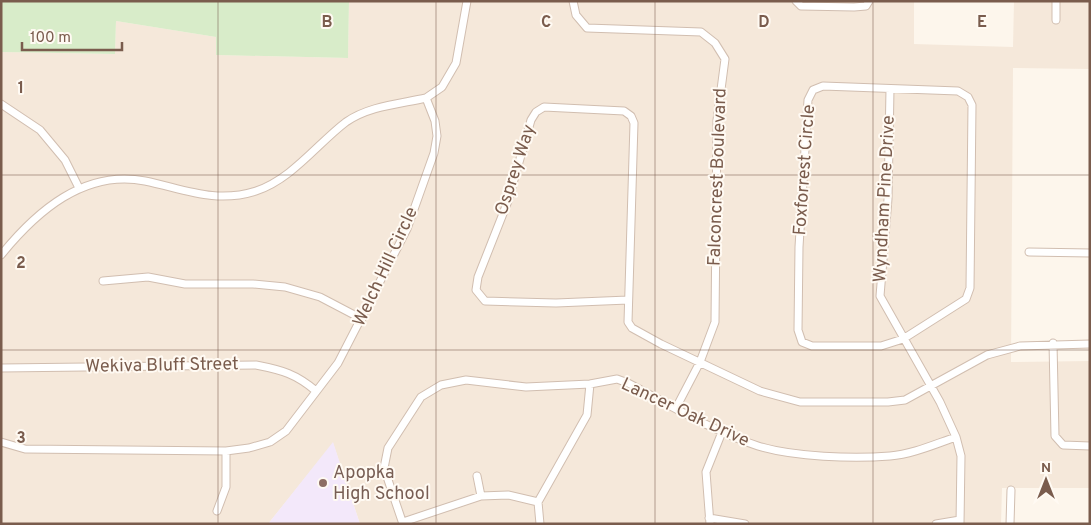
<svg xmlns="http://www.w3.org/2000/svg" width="1091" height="525" viewBox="0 0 1091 525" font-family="Overpass,sans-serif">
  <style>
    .residential { fill: #f5e8da }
    .education { fill: #f3e8fa }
    .green { fill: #d8ecc9 }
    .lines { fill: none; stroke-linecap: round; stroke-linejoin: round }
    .minor-casing { stroke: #d1beb0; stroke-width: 9 }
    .minor { stroke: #fff; stroke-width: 7 }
    .grid { fill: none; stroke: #7a5c4d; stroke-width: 1; stroke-opacity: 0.55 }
    .education-dot { fill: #8d6e63; stroke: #fffaf3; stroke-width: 2 }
    .labels { text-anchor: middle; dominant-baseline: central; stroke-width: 4; stroke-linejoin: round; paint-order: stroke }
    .street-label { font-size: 18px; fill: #7a5c4d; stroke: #fffaf3 }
    .education-label { font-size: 18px; fill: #785e54; stroke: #fffaf3; text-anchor: start }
    .grid-label { font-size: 16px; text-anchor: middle; font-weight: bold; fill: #7a5c4d; stroke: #fffaf3; stroke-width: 4; stroke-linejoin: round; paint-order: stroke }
  </style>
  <rect width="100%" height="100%" fill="#fdf6ec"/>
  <path class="residential" d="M349,1H914V44L1013,47L1014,1H1090V69L1013,68L1011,362L1090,361V488H1002L1001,524H360L333,443L268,524H1V52L115,54L116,21L216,37V55L348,58Z"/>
  <path class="education" d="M333,442L360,524H268Z"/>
  <path class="green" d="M1,1H349L348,58L216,55V37L116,21L115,54L1,52Z"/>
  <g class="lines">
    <defs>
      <path id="minor" d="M573,1L576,15L587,28L701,32L715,43L725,59L717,120L715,322L700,362L676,408
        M796,1L801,6L854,7L866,6L869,1
        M1056,20V1
        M823,86L958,91L968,97L972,105L970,288L966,299L903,339L881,346H812L802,342L798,330L799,247L808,100L813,90Z
        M890,89L888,199L880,296L940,402L956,437L961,456L960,524
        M426,98L442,87L456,63L467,1
        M1,104L40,130L65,160L79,188
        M1029,252L1090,253
        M1,255C36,212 84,169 145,181C184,189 215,204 256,191C292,179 317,144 346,122C369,106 399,104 426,98L435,121L437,136L434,153L407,229L338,363L286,431L270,442L249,448L226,451L25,449L1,442
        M103,281L148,277L185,284H253L285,287L320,297L362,319
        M628,300L556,303L485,301L476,290L478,277L508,201L531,120L536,112L544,107L624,111L631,116L634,123L628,322L632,328L661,344L760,391L800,402H888L905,400L987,355L1020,346L1090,344
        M1053,343L1055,436L1063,445L1090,446
        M1,368L256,365C282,370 296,374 316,391
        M477,476L481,496
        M217,511L226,487V451
        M709,518L745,524
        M403,522L481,496L508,495L538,502
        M403,524L384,468L388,448L421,397L441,385L466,380L526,387L590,384L617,379L628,383C670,405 712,431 758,446C794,457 853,459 890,456C913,454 935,444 956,437
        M540,524L538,502L587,415L590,384
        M710,524L706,472L722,432
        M936,524L960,520
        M1010,524L1011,490"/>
    </defs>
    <use href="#minor" class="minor-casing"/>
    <use href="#minor" class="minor"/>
  </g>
  <path class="grid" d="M218,1V524M436,1V524M655,1V524M873,1V524M1,175H1090M1,350H1090"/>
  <circle class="education-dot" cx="323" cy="483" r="5"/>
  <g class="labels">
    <g class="street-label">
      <text transform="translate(516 170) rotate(-72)">Osprey Way</text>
      <text transform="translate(805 170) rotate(-86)">Foxforrest Circle</text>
      <text transform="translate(718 177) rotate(-88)">Falconcrest Boulevard</text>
      <text transform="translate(885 199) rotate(-87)">Wyndham Pine Drive</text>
      <text transform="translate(386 267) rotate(-65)">Welch Hill Circle</text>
      <text transform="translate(162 366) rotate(-1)">Wekiva Bluff Street</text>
      <text transform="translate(685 413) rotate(25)">Lancer Oak Drive</text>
    </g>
    <g class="education-label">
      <text x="333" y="473">Apopka<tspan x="333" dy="21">High School</tspan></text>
    </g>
  </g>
  <g class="grid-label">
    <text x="327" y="27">B</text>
    <text x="546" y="27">C</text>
    <text x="764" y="27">D</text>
    <text x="982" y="27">E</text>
    <text x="21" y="93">1</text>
    <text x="21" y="268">2</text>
    <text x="21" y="443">3</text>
  </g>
  <rect width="1091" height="525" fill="none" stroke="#7a5c4d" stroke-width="5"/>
  <g transform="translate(1046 480)" stroke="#fffaf3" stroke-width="4" paint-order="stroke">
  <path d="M0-4L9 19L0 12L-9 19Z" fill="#7a5c4d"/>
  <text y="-8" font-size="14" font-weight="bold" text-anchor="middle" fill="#7a5c4d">N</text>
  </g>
  <path d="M22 42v8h100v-8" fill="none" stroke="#7a5c4d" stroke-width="2.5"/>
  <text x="30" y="42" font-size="15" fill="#7a5c4d" stroke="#fffaf3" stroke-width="4" paint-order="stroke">100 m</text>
</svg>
